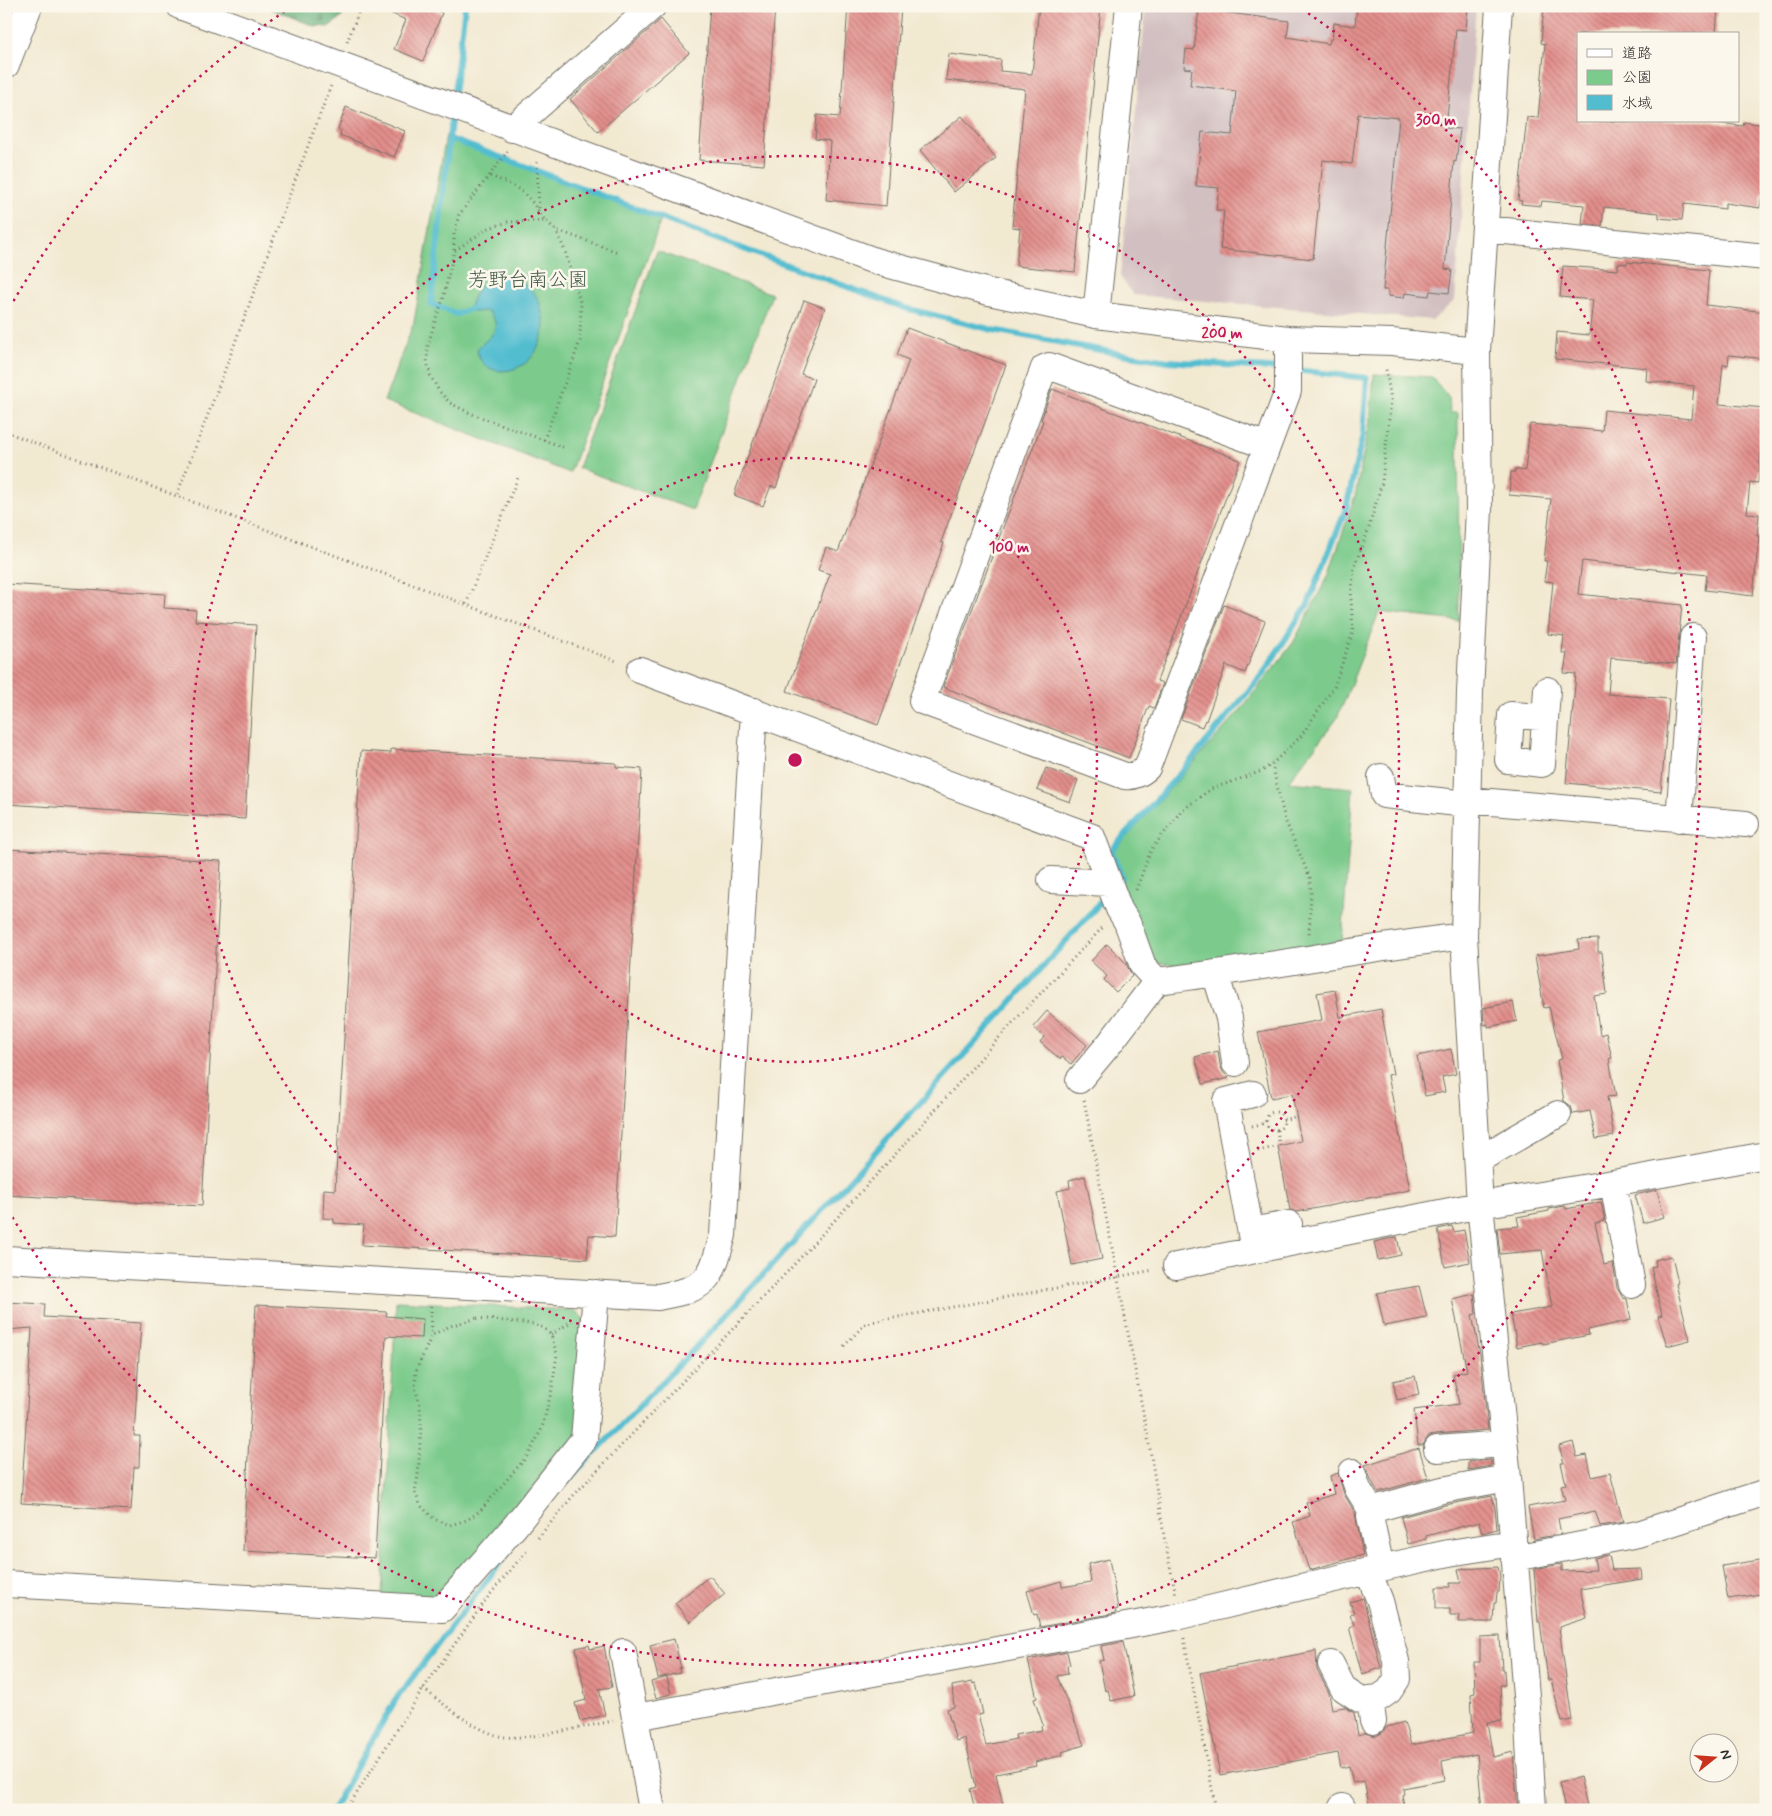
<svg xmlns="http://www.w3.org/2000/svg" width="1772" height="1816" viewBox="0 0 1772 1816" font-family="Mynerve,'Klee One',sans-serif">
  <style>
    .industrial { fill: #d2bfc1 }
    .forest { fill: url(#forest-firs); stroke: #486d52 }
    .green { fill: #7bcb8c; stroke: #537b5c }
    .water { fill: #53bdd0; stroke: #3f747e }
    .lines { fill: none; stroke-linecap: round; stroke-linejoin: round }
    .stream { stroke: #53bdd0; stroke-width: 6 }
    .building { fill: url(#building-back-hatch) }
    .minor-casing { stroke: #716e65; stroke-width: 28 }
    .path { stroke: #716e65; stroke-width: 3; stroke-dasharray: 1 4; stroke-linecap: butt }
    .minor { stroke: #fff; stroke-width: 26 }
    .ring { fill: none; stroke: #c2185b; stroke-width: 2.5; stroke-dasharray: 2.5 5 }
    .labels { text-anchor: middle; dominant-baseline: central; stroke-width: 5; stroke-linejoin: round; paint-order: stroke }
    .park-label { font-size: 20px; fill: #435b48; stroke: #fbf7ec }
    .centre { fill: #c2185b; stroke: #fbf7ec; stroke-width: 2.5 }
    .ring-label { font-size: 15px; text-anchor: middle; font-weight: bold; fill: #c2185b; stroke: #fbf7ec; stroke-width: 5; stroke-linejoin: round; paint-order: stroke }
  </style>
  <defs>
    <pattern id="forest-firs" width="22" height="20" patternUnits="userSpaceOnUse" patternTransform="scale(1.25)"><rect width="22" height="20" fill="#64af78"/><path d="M5 1l3.5 6h-7zM16 11l3.5 6h-7z" fill="#538f63"/></pattern>
    <pattern id="building-back-hatch" width="6" height="6" patternUnits="userSpaceOnUse" patternTransform="scale(1.25)"><rect width="6" height="6" fill="#e38f8c"/><path d="M-1 5l2 2M0 0l6 6M5-1l2 2" fill="none" stroke="#b87573"/></pattern>
  </defs>
  <rect width="100%" height="100%" fill="#fbf7ec"/>
  <filter id="ink" filterUnits="userSpaceOnUse"><feTurbulence type="fractalNoise" baseFrequency=".02" numOctaves="2"/><feDisplacementMap in="SourceGraphic" scale="10" xChannelSelector="R" yChannelSelector="G"/><feConvolveMatrix kernelMatrix="1 2 1 2 8 2 1 2 1" color-interpolation-filters="sRGB"/></filter>
  <filter id="wash" filterUnits="userSpaceOnUse"><feTurbulence type="fractalNoise" baseFrequency=".0096" numOctaves="4" result="noise"/><feDisplacementMap in="SourceGraphic" scale="20" xChannelSelector="R" yChannelSelector="G"/><feGaussianBlur stdDeviation="1.12" result="paint"/><feColorMatrix in="noise" values="0 0 0 0 0 0 0 0 0 0 0 0 0 0 0 0 0 1.4 0 .05"/><feComposite in="paint" operator="in"/></filter>
  <g filter="url(#wash)">
    <rect width="100%" height="100%" fill="#f2e9d1"/>
    <path class="industrial" d="M1146,6H1476L1455,300L1433,320L1133,295L1120,276Z"/>
    <path class="forest" d="M264,6H348L341,18L328,27L314,26Z"/>
    <path class="green" d="M446,135L662,217L570,473L384,401L414,322Z
      M657,251L772,294L693,510L578,468Z
      M1374,374L1432,377L1449,398L1450,413H1458L1459,621L1379,612L1344,702L1336,720L1288,782L1353,788L1342,941L1184,967L1155,962L1108,858L1238,713L1293,643L1328,576L1355,496L1370,422Z
      M396,1301L569,1310L577,1312L584,1319L579,1437L439,1602L382,1599Z"/>
    <path class="water" d="M496,274C515,277 534,285 540,305C541,311 544,318 544,324C543,339 537,355 524,364C506,376 480,373 477,349C490,335 505,331 488,311L474,312L470,309C472,294 482,281 496,274Z"/>
    <g class="lines">
      <path class="stream" d="M453,101L465,6
        M452,111L431,304L457,314L478,306
        M450,139L527,167L708,236L905,308L993,330L1116,353L1168,361L1282,369
        M1116,884L1122,877L1111,851L1189,763L1262,675L1308,604L1346,509L1363,434L1367,378L1295,370
        M563,1486L720,1322L983,1034L1106,896
        M332,1810L396,1699L507,1554"/>
    </g>
    <g id="blocks">
      <path class="building" d="M374,6H427L442,13L423,61L394,49L406,20Z
        M710,6H775L764,165L699,160Z
        M848,6H901L886,206L826,200L830,141L815,139L817,115L840,117Z
        M1039,6H1101L1075,272L1016,266L1020,228L1012,227L1025,89L946,80L949,54L1001,60L1000,71L1032,74Z
        M1357,6H1468L1466,30L1456,29L1446,128L1460,129L1456,162L1454,161L1445,269L1452,270L1449,293L1430,291L1429,296L1405,293L1404,298L1388,296V290H1383L1399,118L1358,114L1352,164L1323,160L1313,259L1220,249L1224,211L1216,210L1219,188L1196,186L1202,132L1232,135L1236,91L1190,85L1192,69L1184,68L1186,49L1194,50L1199,9L1289,21L1287,37L1329,44L1330,39H1332L1334,23L1355,26Z
        M1544,6H1718L1716,34H1578V121H1702L1743,126L1744,122L1766,125V194L1762,193L1760,208L1725,203V209L1684,204L1682,220L1659,218V213L1604,207L1602,226L1582,224L1584,205L1542,201L1541,206L1521,204L1522,201L1518,200L1527,117L1538,118L1545,44L1541,43Z
        M661,19L689,53L598,132L570,99Z
        M346,107L405,131L394,157L340,135L341,131L338,129Z
        M962,116L996,158L954,192L920,150Z
        M1627,262L1709,270L1706,305L1766,312V359L1729,355L1728,365L1723,364L1719,404L1765,408L1758,483L1750,482L1747,513L1759,514L1757,536H1759L1753,596L1705,590L1707,575L1582,561L1578,594L1682,605L1676,664L1611,658L1608,694L1669,699L1661,792L1566,783L1576,674L1564,673L1567,653H1562L1564,636L1548,634L1553,582L1544,581L1547,561H1544L1551,499L1509,495L1511,472H1515V469L1525,471L1530,424L1602,431L1604,410L1691,419L1694,386L1646,381L1647,368L1555,359L1557,332L1589,335L1593,300L1560,297L1563,266L1618,270V263L1627,264Z
        M804,300L825,308L801,374L814,379L776,488L771,486L763,506L734,495Z
        M907,328L1006,365L941,542L944,543L878,725L787,691L830,574L818,570L826,547L838,552L909,360L897,355Z
        M1052,389L1240,460L1157,681L1163,683L1154,708L1149,706L1129,758L943,687L1043,421L1041,420Z
        M6,584L165,594L164,608L196,610L195,621L256,625L245,819L6,804Z
        M1224,605L1265,621L1245,673L1226,665L1206,721L1205,720L1202,727L1181,719Z
        M391,749L616,763V767L642,769L615,1237L589,1235L587,1259L362,1245L364,1225L334,1223V1219L323,1218L324,1189L335,1190L361,751L391,753Z
        M1046,768L1078,780L1070,802L1037,790Z
        M6,849L221,861L202,1206L6,1195Z
        M1598,939V952H1602L1607,994L1594,996L1600,1035L1606,1033L1612,1058L1609,1059L1616,1096L1607,1097L1614,1136L1596,1139L1590,1111L1573,1114L1571,1106L1564,1101L1557,1060L1562,1059L1549,1007L1544,1008L1535,956L1579,949L1578,940Z
        M1107,944L1126,963L1132,976L1116,992L1104,980L1107,976L1091,961Z
        M1335,990L1340,1017L1381,1009L1393,1074L1388,1075L1410,1190L1297,1212L1290,1210L1278,1146L1301,1141L1292,1094L1271,1098L1258,1032L1322,1020L1317,993Z
        M1513,1002L1517,1021L1488,1027V1024L1484,1025L1483,1008Z
        M1047,1011L1087,1045L1071,1064L1062,1057L1060,1059L1040,1042L1044,1037L1033,1027Z
        M1451,1049L1456,1074L1442,1077L1445,1092L1425,1096L1417,1056Z
        M1218,1051L1220,1065L1223,1072L1229,1078L1203,1084L1195,1057Z
        M1085,1176L1102,1259L1072,1265L1057,1191L1070,1188L1069,1180Z
        M1657,1190L1664,1217L1643,1223L1635,1195Z
        M1601,1202L1605,1221L1595,1223L1604,1265L1613,1263L1617,1288L1623,1298L1627,1299L1631,1320L1588,1330L1589,1335L1543,1344L1542,1342L1517,1347L1511,1314L1552,1307L1542,1250L1500,1254L1497,1228L1519,1226L1517,1217L1549,1211V1209L1565,1206L1566,1209Z
        M1452,1226L1454,1232L1464,1230L1470,1262L1445,1267L1438,1229Z
        M1397,1237L1401,1255L1378,1260L1374,1242Z
        M1670,1256L1672,1257L1678,1283L1676,1284L1690,1340L1667,1346L1658,1316L1662,1315L1651,1267L1656,1266L1655,1260Z
        M1419,1286L1427,1318L1384,1326L1377,1293Z
        M1474,1294L1476,1314L1472,1315L1480,1354L1488,1430L1435,1434L1428,1437L1423,1445H1418L1414,1410L1459,1404L1453,1374L1467,1371L1452,1299Z
        M6,1302L45,1304L44,1317L141,1323L134,1436H140L139,1467H134L131,1510L21,1503L32,1328L6,1330Z
        M256,1305L387,1312L386,1316L423,1319L422,1338L386,1336L375,1558L243,1551Z
        M1415,1376L1419,1395L1397,1400L1393,1381Z
        M1573,1442L1577,1457L1587,1455L1592,1477L1610,1473L1623,1522L1600,1526L1595,1511L1558,1519L1561,1534L1534,1539L1528,1507L1565,1500L1561,1485L1566,1484L1561,1463H1564L1559,1446Z
        M1419,1448L1428,1478L1378,1492L1372,1482L1365,1465Z
        M1491,1460V1466L1468,1470V1462Z
        M1338,1473L1344,1494L1355,1513L1363,1555L1309,1570L1293,1522L1310,1516L1306,1503L1334,1494L1330,1476Z
        M1492,1496L1495,1508L1497,1529L1482,1533L1479,1522L1426,1536V1539L1408,1544L1401,1517L1445,1505Z
        M1609,1555L1612,1570L1641,1569L1642,1579L1580,1589L1587,1618L1559,1627L1572,1720L1562,1722L1551,1680H1548L1540,1622H1538L1534,1569L1562,1564V1571L1596,1570L1594,1558Z
        M1109,1559L1118,1609L1115,1610L1116,1613L1040,1627L1037,1614L1034,1615L1027,1591L1061,1581L1062,1587L1091,1582L1088,1564Z
        M1766,1559V1589L1760,1590L1761,1594L1728,1599L1722,1566Z
        M1498,1567L1500,1575L1499,1592H1497L1496,1603H1494L1493,1622H1458L1459,1615H1450V1608H1436V1587H1450V1583H1461L1458,1569Z
        M710,1576L725,1594L690,1622L675,1603Z
        M1363,1598L1381,1668L1362,1674L1349,1627L1354,1625L1350,1614L1354,1613L1350,1602Z
        M1500,1636L1502,1670H1504L1505,1685H1500L1502,1721L1487,1722L1493,1757L1513,1752L1518,1810H1482L1477,1754L1442,1761L1445,1780L1403,1788L1404,1794L1402,1795L1405,1810H1370L1364,1781L1353,1783L1349,1766L1341,1768L1338,1753L1220,1775L1200,1673L1316,1651L1317,1670L1329,1693L1332,1709L1345,1707L1354,1713L1358,1735L1365,1733L1376,1736L1382,1733L1387,1727L1404,1722L1411,1745L1473,1733L1471,1694L1475,1693L1474,1662H1480V1637Z
        M674,1639L681,1668H679L680,1673L658,1678L650,1645Z
        M1123,1642L1134,1696L1111,1701L1108,1690L1105,1691L1099,1661L1104,1660L1101,1646Z
        M589,1645L590,1649L604,1646L612,1687L599,1689L605,1715L580,1721L575,1703L586,1700L576,1648Z
        M1067,1652L1070,1665L1067,1666L1068,1674L1057,1676L1084,1745L1062,1752L1063,1755L1035,1762L1036,1766L996,1774L1004,1810H975L970,1789L976,1787L965,1738L956,1741L947,1709L954,1707L952,1686L973,1682V1684L976,1683L983,1714L978,1715L986,1745L1016,1739L1015,1735L1042,1730L1041,1726L1043,1725L1034,1699L1037,1698L1028,1660Z
        M667,1677L671,1694L656,1698L651,1682Z
        M1580,1777L1588,1810H1565L1559,1783Z"/>
    </g>
  </g>
  <g filter="url(#ink)">
    <use href="#blocks" fill-opacity="0" stroke="#716e65" stroke-width="1"/>
    <g class="lines">
      <defs>
        <path id="minor" d="M180,6L875,261L989,292L1096,315L1288,339L1392,342L1477,351
          M1499,6L1477,351L1479,509L1470,692L1464,936L1480,1205L1508,1478L1527,1708L1533,1810
          M6,65L29,6
          M512,129L653,6
          M1485,229L1766,257
          M1096,315L1129,6
          M1267,446L1049,366L1044,368L922,701L1125,776C1134,777 1140,774 1147,768L1288,391V339
          M640,670L1092,837L1119,909L1127,922L1143,966L1157,981C1260,969 1361,948 1464,936
          M1545,717L1511,715L1508,760L1542,764L1547,690
          M1381,777L1384,795L1467,804
          M1468,800L1746,824
          M1679,819L1693,637
          M1051,880L1109,883
          M1215,973L1229,1018L1235,1063
          M1079,1080L1110,1043L1157,981
          M1253,1094L1226,1101L1254,1250
          M1478,1160L1558,1114
          M1613,1183L1632,1285
          M1251,1231L1289,1224
          M6,1259L658,1297C707,1288 710,1283 723,1235L754,711
          M1176,1266L1480,1205L1613,1183L1766,1155
          M1437,1449L1504,1444
          M1352,1472L1358,1489L1371,1510
          M1514,1558L1638,1534L1766,1492
          M1381,1568L1370,1516L1371,1510L1442,1490L1508,1478
          M6,1584L442,1609L515,1526L584,1439L596,1293
          M623,1652L652,1810
          M1331,1664L1343,1688L1361,1700L1379,1698L1389,1691L1397,1679L1396,1661L1380,1601L1368,1571
          M1370,1699L1373,1721
          M636,1717L1180,1616L1381,1568L1449,1553L1513,1543
          M1342,1807L1343,1810"/>
      </defs>
      <use href="#minor" class="minor-casing"/>
      <path class="path" d="M347,42L361,6
        M537,162L539,210
        M490,176C522,188 527,193 545,221
        M454,250V233L459,215L508,151
        M6,432L619,662
        M544,440L580,341L581,305L565,251L556,230
        M563,447L472,414L450,403L439,391L430,375L427,360L428,345L436,318L443,300L454,251L489,228L508,222L546,221L556,230L618,252
        M177,494C231,359 278,222 331,86
        M466,604L519,475
        M1272,764L1285,820L1310,878L1311,893L1309,937
        M1136,890L1151,850L1181,811L1211,789L1262,771L1272,764L1301,736L1334,687L1353,632L1351,598L1354,567L1368,531L1382,482L1391,400L1386,369
        M1084,1100L1150,1449L1165,1542L1176,1595
        M1266 1121a9 9 0 1 1 18 0a9 9 0 1 1-18 0Z
        M1283,1120L1294,1117
        M1252,1126L1266,1123
        M1277,1130L1279,1143
        M1258,1151L1275,1147
        M431,1306L432,1335
        M477,1318L533,1324L544,1328L551,1335L557,1354L552,1389L542,1428L529,1454L480,1511L467,1520L450,1525L434,1519L420,1505L415,1492L418,1476L421,1427L420,1405L415,1387L416,1371L432,1335L450,1326Z
        M551,1335L572,1321
        M844,1346L866,1323L1154,1270
        M538,1538L573,1496L790,1269L913,1135L1002,1034L1104,926
        M1184,1638L1216,1810
        M423,1689C446,1705 471,1728 499,1736C523,1742 586,1726 613,1721
        M346,1810L423,1689L488,1597L529,1548"/>
      <use href="#minor" class="minor"/>
    </g>
  </g>
  <g class="ring">
    <circle cx="795" cy="760" r="302"/>
    <circle cx="795" cy="760" r="604"/>
    <path d="M6 314A906 906 0 0 1 288 9M1302 9A906 906 0 1 1 6 1206"/>
  </g>
  <g class="labels">
    <g class="park-label">
      <text x="528" y="280">芳野台南公園</text>
    </g>
  </g>
  <circle cx="795" cy="760" r="8" class="centre"/>
  <g class="ring-label">
    <text x="1436" y="125">300 m</text>
    <text x="1222" y="338">200 m</text>
    <text x="1009" y="552">100 m</text>
  </g>
  <rect width="1772" height="1816" fill="none" stroke="#fbf7ec" stroke-width="25"/>
  <rect x="1577" y="32" width="162" height="90" fill="#fbf7ec" stroke="#a8a59f"/>
  <rect x="1587" y="49" width="25" height="8" fill="#ffffff" stroke="#a8a59f"/>
  <text x="1622" y="58" font-size="15" fill="#2b2b2b">道路</text>
  <rect x="1587" y="70" width="25" height="15" fill="#7bcb8c" stroke="#a8a59f"/>
  <text x="1622" y="82" font-size="15" fill="#2b2b2b">公園</text>
  <rect x="1587" y="95" width="25" height="15" fill="#53bdd0" stroke="#a8a59f"/>
  <text x="1622" y="108" font-size="15" fill="#2b2b2b">水域</text>
  <g transform="translate(1714 1758) rotate(73)"><circle r="24" fill="#fbf7ec" stroke="#a8a59f"/>
  <path d="M0-4L9 19L0 12L-9 19Z" fill="#c8321e"/>
  <text y="-8" font-size="14" font-weight="bold" text-anchor="middle" fill="#2b2b2b">N</text>
  </g>
</svg>
